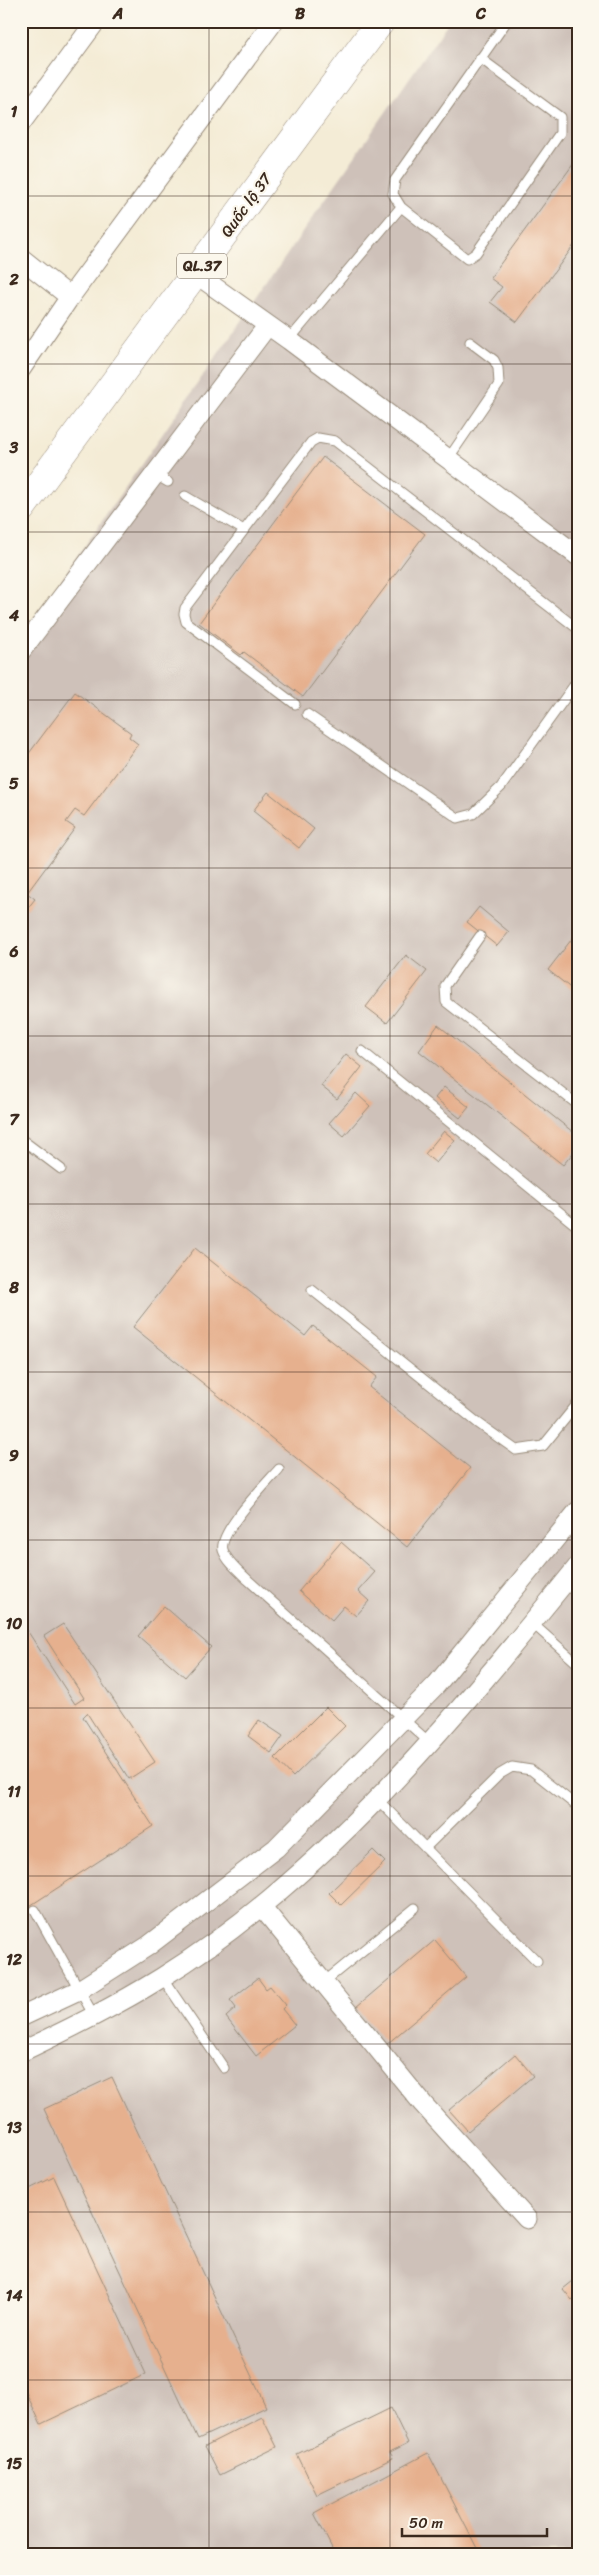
<svg xmlns="http://www.w3.org/2000/svg" width="599" height="2575" viewBox="0 0 599 2575" font-family="Sriracha,sans-serif">
  <style>
    .industrial { fill: #cec1b9 }
    .building { fill: #e6b08e }
    .lines { fill: none; stroke-linecap: round; stroke-linejoin: round }
    .service-casing { stroke: #988b7a; stroke-width: 11 }
    .minor-casing { stroke: #988b7a; stroke-width: 21 }
    .trunk-casing { stroke: #988b7a; stroke-width: 29 }
    .service { stroke: #fff; stroke-width: 9 }
    .minor { stroke: #fff; stroke-width: 19 }
    .trunk { stroke: #fff; stroke-width: 28 }
    .grid { fill: none; stroke: #3b2a1e; stroke-width: 1; stroke-opacity: 0.55 }
    .labels { text-anchor: middle; dominant-baseline: central; stroke-width: 4.5; stroke-linejoin: round; paint-order: stroke }
    .shield { fill: #fbf7ec; stroke: #75685c; stroke-width: 1 }
    .shield-label { font-size: 15px; font-weight: bold; fill: #3b2a1e }
    .street-label { font-size: 16px; fill: #3b2a1e; stroke: #fbf7ec }
    .neatline { fill: none; stroke: #3b2a1e; stroke-width: 2 }
    .grid-label { font-size: 16px; text-anchor: middle; font-weight: bold; fill: #3b2a1e }
  </style>
  <rect width="100%" height="100%" fill="#fbf7ec"/>
  <filter id="ink" filterUnits="userSpaceOnUse"><feTurbulence type="fractalNoise" baseFrequency=".02" numOctaves="2"/><feDisplacementMap in="SourceGraphic" scale="10" xChannelSelector="R" yChannelSelector="G"/><feConvolveMatrix kernelMatrix="1 2 1 2 8 2 1 2 1" color-interpolation-filters="sRGB"/></filter>
  <filter id="wash" filterUnits="userSpaceOnUse"><feTurbulence type="fractalNoise" baseFrequency=".0096" numOctaves="4" result="noise"/><feDisplacementMap in="SourceGraphic" scale="20" xChannelSelector="R" yChannelSelector="G"/><feGaussianBlur stdDeviation="1.12" result="paint"/><feColorMatrix in="noise" values="0 0 0 0 0 0 0 0 0 0 0 0 0 0 0 0 0 1.4 0 .05"/><feComposite in="paint" operator="in"/></filter>
  <g filter="url(#wash)">
    <rect width="100%" height="100%" fill="#f4ecd6"/>
    <path class="industrial" d="M449,21H578V2554H21V638Z"/>
    <g id="blocks">
      <path class="building" d="M574,163L578,166V240L517,322L490,302L502,287L490,278Z
        M323,457L425,534L303,697L244,652L241,655L199,623Z
        M75,692L131,733L129,737L138,744L84,816L75,810L66,822L75,828L27,893L35,899L27,909L21,904V764Z
        M268,792L314,829L299,848L253,811Z
        M479,907L509,932L497,946L467,922Z
        M578,931V994L548,970Z
        M406,955L427,971L387,1023L366,1007Z
        M438,1025L578,1136V1147L563,1165L419,1051Z
        M346,1054L362,1067L337,1099L321,1086Z
        M444,1087L469,1107L460,1118L435,1098Z
        M356,1093L370,1106L344,1136L329,1123Z
        M444,1131L455,1140L436,1163L425,1154Z
        M195,1248L305,1336L313,1326L377,1377L369,1387L470,1468L407,1547L133,1327Z
        M341,1542L375,1572L358,1591L369,1601L356,1616L344,1606L332,1620L299,1591Z
        M164,1606L211,1647L185,1677L138,1636Z
        M21,1621L75,1704L84,1698L44,1636L63,1624L155,1762L129,1779L87,1713L83,1717L153,1826L25,1909L21,1903Z
        M326,1707L345,1726L293,1777L275,1758Z
        M259,1720L283,1736L271,1753L248,1736Z
        M373,1850L385,1862L341,1905L329,1893Z
        M435,1940L466,1977L387,2044L356,2007Z
        M258,1978L266,1989L270,1986L286,2005L282,2009L295,2025L256,2056L226,2017L236,2008L230,2000Z
        M515,2054L533,2076L468,2131L449,2110Z
        M112,2077L266,2407L198,2439L44,2109Z
        M54,2177L146,2374L41,2424L21,2382V2193Z
        M578,2277V2295L572,2300L563,2289Z
        M391,2408L408,2443L390,2452L393,2458L317,2495L297,2454Z
        M262,2417L277,2447L220,2475L205,2446Z
        M428,2453L480,2554H335L314,2513Z"/>
    </g>
  </g>
  <g filter="url(#ink)">
    <use href="#blocks" fill-opacity="0" stroke="#988b7a" stroke-width="1"/>
    <g class="lines">
      <defs>
        <path id="service" d="M401,207L467,259L476,253L560,133V117L480,58
          M289,340L401,207L393,194L395,180L507,21
          M448,459L499,384L498,368L494,360L470,342
          M154,474L168,482
          M185,496L242,529
          M295,704L186,622L184,614L185,608L311,442L318,438L335,441L578,629
          M307,714L458,818L473,814L501,787L578,680
          M480,936L445,986L446,1002L578,1105
          M362,1051L578,1227
          M21,1139L61,1169
          M312,1290L478,1423L516,1450L543,1446L578,1403
          M279,1469C267,1483 218,1532 223,1550C227,1562 240,1572 248,1580L429,1742
          M532,1623L578,1664
          M376,1798L537,1961
          M425,1848L500,1774L512,1767L531,1770L578,1807
          M35,1910L94,2016
          M162,1977L224,2068
          M324,1982L415,1908
          M21,2553L22,2554"/>
        <path id="minor" d="M21,123L96,21
          M21,258L70,297
          M196,274L289,340L578,556
          M21,369L70,297L274,21
          M21,651L268,325
          M261,1906L423,2104L527,2219
          M21,2017L79,1990L148,1946L276,1848L437,1684L578,1511
          M21,2052C69,2029 116,2006 161,1978C325,1877 458,1714 578,1566"/>
        <path id="trunk" d="M21,509L381,21"/>
      </defs>
      <use href="#service" class="service-casing"/>
      <use href="#minor" class="minor-casing"/>
      <use href="#trunk" class="trunk-casing"/>
      <use href="#service" class="service"/>
      <use href="#minor" class="minor"/>
      <use href="#trunk" class="trunk"/>
    </g>
  </g>
  <path class="grid" d="M209,21V2554M390,21V2554M21,196H578M21,364H578M21,532H578M21,700H578M21,868H578M21,1036H578M21,1204H578M21,1372H578M21,1540H578M21,1708H578M21,1876H578M21,2044H578M21,2212H578M21,2380H578"/>
  <g class="labels">
    <rect class="shield" x="177" y="253.5" width="50" height="25" rx="4"/>
    <g class="shield-label">
      <text x="202" y="266">QL.37</text>
    </g>
    <g class="street-label">
      <text transform="translate(246 205) rotate(-54)">Quốc lộ 37</text>
    </g>
  </g>
  <rect width="599" height="2575" fill="none" stroke="#fbf7ec" stroke-width="55"/>
  <path d="M402 2528v8h145v-8" fill="none" stroke="#3b2a1e" stroke-width="2.5"/>
  <text x="409" y="2528" font-size="15" fill="#3b2a1e" stroke="#fbf7ec" stroke-width="4" paint-order="stroke">50 m</text>
  <rect x="28" y="28" width="544" height="2520" class="neatline"/>
  <g class="grid-label">
    <text x="118" y="19">A</text>
    <text x="300" y="19">B</text>
    <text x="481" y="19">C</text>
    <text x="14" y="117">1</text>
    <text x="14" y="285">2</text>
    <text x="14" y="453">3</text>
    <text x="14" y="621">4</text>
    <text x="14" y="789">5</text>
    <text x="14" y="957">6</text>
    <text x="14" y="1125">7</text>
    <text x="14" y="1293">8</text>
    <text x="14" y="1461">9</text>
    <text x="14" y="1629">10</text>
    <text x="14" y="1797">11</text>
    <text x="14" y="1965">12</text>
    <text x="14" y="2133">13</text>
    <text x="14" y="2301">14</text>
    <text x="14" y="2469">15</text>
  </g>
</svg>
